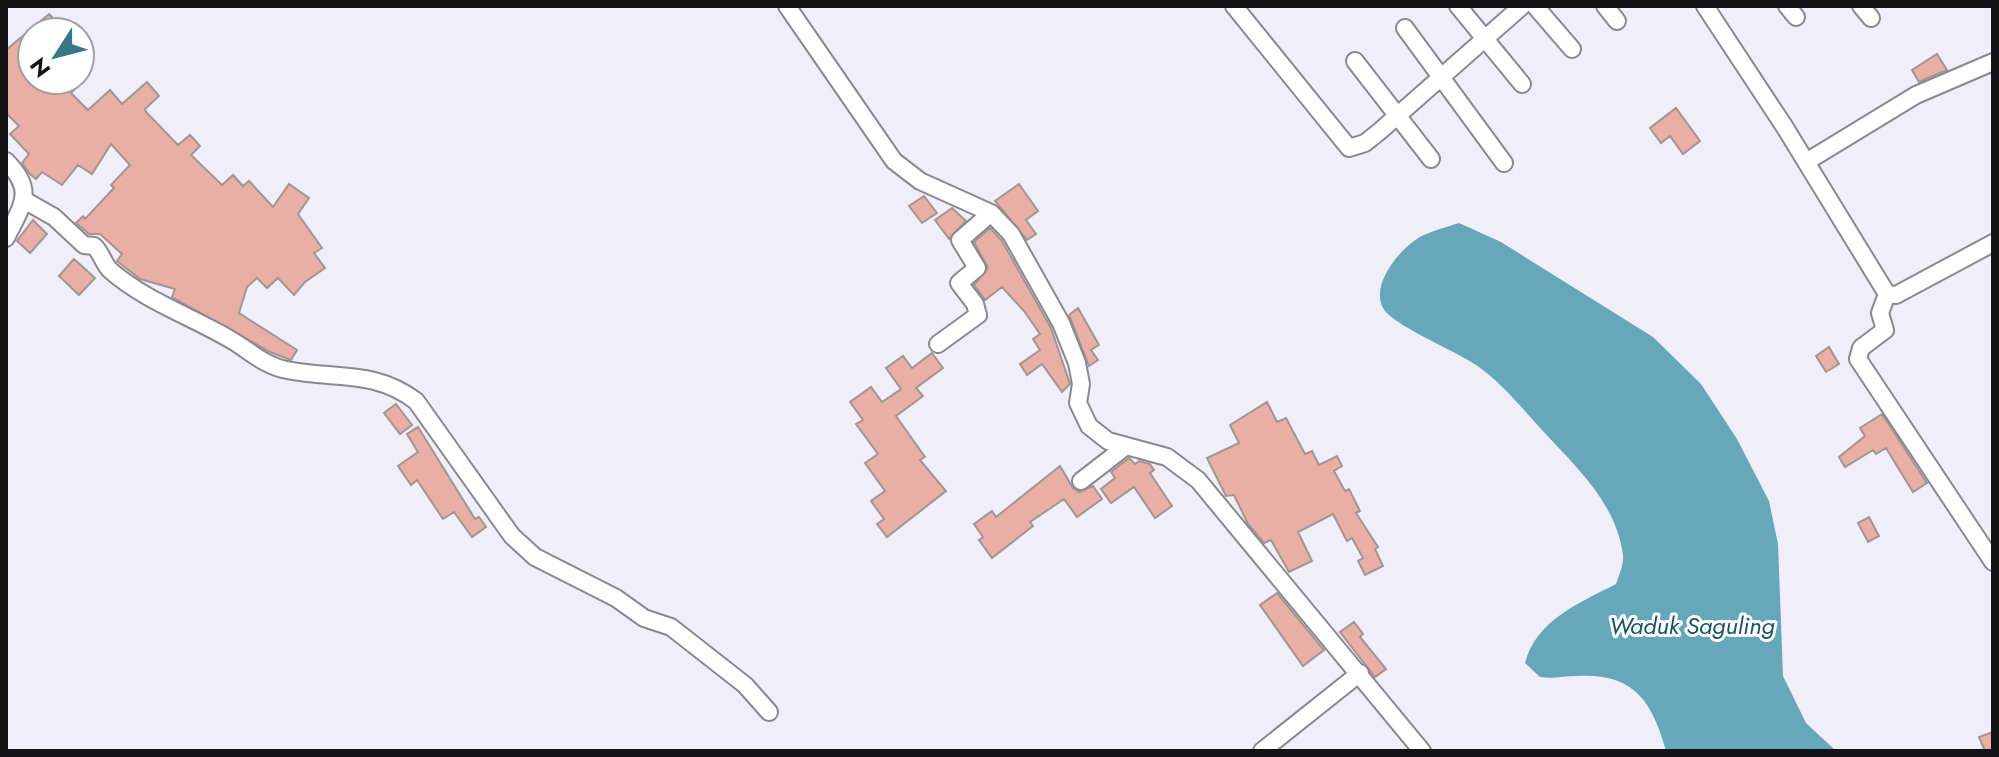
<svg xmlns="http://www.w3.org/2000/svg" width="1999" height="757" viewBox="0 0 1999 757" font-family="Jost,sans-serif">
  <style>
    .water { fill: #67a7ba }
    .building { fill: #e9aea4; stroke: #a19693; stroke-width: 2 }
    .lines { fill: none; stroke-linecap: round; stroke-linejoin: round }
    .minor-casing { stroke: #8a8891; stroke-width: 20 }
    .minor { stroke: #fff; stroke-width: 16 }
    .labels { text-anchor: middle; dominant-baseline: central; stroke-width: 6; stroke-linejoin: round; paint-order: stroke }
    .water-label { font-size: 24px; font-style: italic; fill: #1c5361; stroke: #fff }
  </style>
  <rect width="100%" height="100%" fill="#f0eef8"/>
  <path class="water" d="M1459,223L1501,242L1653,337L1701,384L1737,439L1769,501L1778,544L1783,676L1806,723L1836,751H1666C1652,701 1634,673 1577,676C1564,676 1554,679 1540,677L1525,663C1536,620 1581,602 1616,584C1619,575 1624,564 1623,555C1616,502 1575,466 1541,429C1521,407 1501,382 1476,365C1456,351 1392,325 1383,308C1371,286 1396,254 1414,241C1426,232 1444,228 1459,223Z"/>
  <path class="building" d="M49,14L67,32H32V80H84L71,93L88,110L110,90L122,104L147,82L159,96L145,109L146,112L178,145L190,135L200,146L191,155L222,185L233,175L243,186L249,181L273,207L289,184L309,198L298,214L322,248L314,253L325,268L305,282L294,295L278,278L267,288L257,278L247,287L239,313L297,350L291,360L270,352L172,297L175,289L140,279L117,261L122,254L100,234H89L76,223L83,216L85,219L114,188L111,185L130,165L111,144L92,174L78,165L62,185L42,172L36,179L30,174L22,163L29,154L10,134L19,126L6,113V50Z
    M1937,54L1947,70L1919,82L1912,70Z
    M1676,108L1700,141L1683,154L1670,136L1661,143L1650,128Z
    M1019,184L1038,211L1026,220L1036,234L1027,240L995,201Z
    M924,196L937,213L922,223L909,206Z
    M952,208L966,221L949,239L935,220Z
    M33,220L47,234L30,253L17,241Z
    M990,228L1002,241L1051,328L1070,384L1062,392L1042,364L1027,375L1020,364L1040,350L1033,339L1040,334L1024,311L1002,287L985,300L974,285L988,268L974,242Z
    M74,259L95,278L79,295L59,276Z
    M1078,308L1099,345L1091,350L1098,360L1089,366L1069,315Z
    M1829,347L1839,364L1826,372L1816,356Z
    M932,353L943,368L916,388L923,396L896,416L925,457L920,460L946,491L887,537L877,524L884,519L871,501L885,491L865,463L878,454L856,424L863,420L850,402L871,387L882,402L901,389L886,368L903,356L912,368Z
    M1267,402L1277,422L1286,418L1305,454L1312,451L1319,465L1337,456L1342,466L1334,471L1345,491L1349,489L1360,511L1356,513L1378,547L1375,549L1383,566L1365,575L1358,561L1363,558L1352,538L1347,541L1333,514L1298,532L1312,561L1289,572L1271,540L1264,543L1248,524L1234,495L1226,496L1207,458L1239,443L1230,425Z
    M396,404L412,425L400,434L384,413Z
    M1882,414L1927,483L1913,492L1886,448L1876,454L1873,450L1845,467L1839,457L1865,436L1860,428Z
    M418,427L475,519L479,517L486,527L472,537L454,512L443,519L417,480L411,485L398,466L418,452L407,434Z
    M1129,458L1135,464L1139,461L1150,464L1154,470L1150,473L1172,506L1155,518L1134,487L1111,503L1101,489L1115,478L1111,472Z
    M1060,466L1073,488L1079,492L1093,486L1102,499L1077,517L1064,499L1030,522L1033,526L992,558L979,540L983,537L974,524L992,511L996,517Z
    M1869,517L1879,536L1868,542L1858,523Z
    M1277,593L1324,650L1303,666L1260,605Z
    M1354,622L1363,634L1360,637L1386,669L1375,677L1340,632Z
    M1993,732V751H1985L1979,737Z"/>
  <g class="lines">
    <defs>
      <path id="minor" d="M787,6L894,161L920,181L991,213L1011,234L1061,323L1077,363L1081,384L1078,403L1089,426L1108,441L1167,457L1198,480L1422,751
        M1234,6L1349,148L1365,143L1380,131L1522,6
        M1458,6L1522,84
        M1535,6L1572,49
        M1605,6L1617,21
        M1705,6L1784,126L1887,294L1896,295L1993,243
        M1787,6L1796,17
        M1861,6L1871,18
        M1405,28L1504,163
        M1355,61L1431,159
        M6,161C36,191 22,205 6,238
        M1806,162L1916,95L1993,62
        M24,200L54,217L84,245L94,246C102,253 103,264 111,271C147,302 193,317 233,341C251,352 265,366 287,370C335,380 373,369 416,401L512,536L535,557L616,598L644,618L671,627L745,685L769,712
        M1887,294L1880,313L1885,330L1861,348L1858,359L1993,562
        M938,344L978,315L975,304L959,283L977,268L960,240L991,213
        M1081,481L1125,447
        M1262,751L1360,673"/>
    </defs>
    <use href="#minor" class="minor-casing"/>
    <use href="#minor" class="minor"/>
  </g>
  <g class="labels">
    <g class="water-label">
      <text x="1692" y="625">Waduk Saguling</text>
    </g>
  </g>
  <rect width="1999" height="757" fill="none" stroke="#131215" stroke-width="16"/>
  <g transform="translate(56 56) rotate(234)"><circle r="38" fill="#ffffff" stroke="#a1a0a1" stroke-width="2"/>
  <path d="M0-6L14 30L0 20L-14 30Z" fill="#36778a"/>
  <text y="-12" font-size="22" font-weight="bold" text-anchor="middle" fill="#131215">N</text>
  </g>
</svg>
